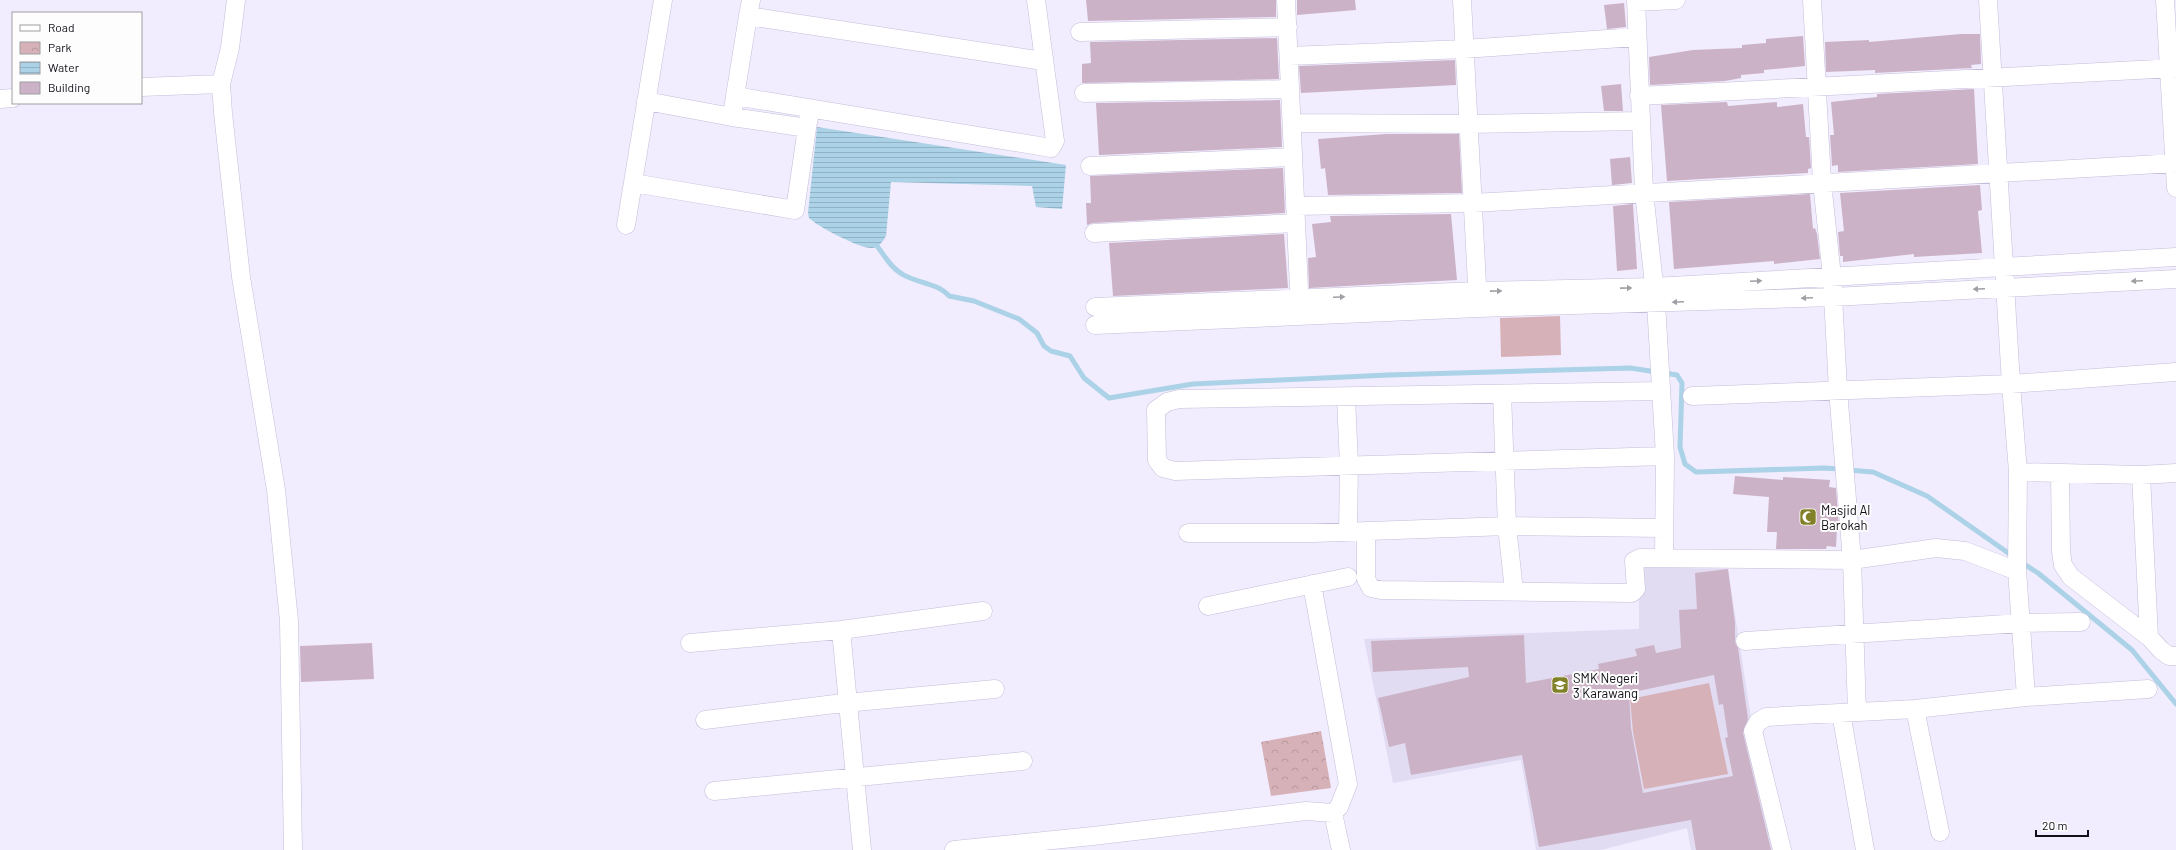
<svg xmlns="http://www.w3.org/2000/svg" width="2176" height="850" viewBox="0 0 2176 850" font-family="Barlow,sans-serif">
  <style>
    .built { fill: #e1dcf2 }
    .park { fill: url(#park-crowns) }
    .garden { fill: #d7b1b8 }
    .water { fill: url(#water-rules) }
    .lines { fill: none; stroke-linecap: round; stroke-linejoin: round }
    .stream { stroke: #abd2e6; stroke-width: 5 }
    .building { fill: #ccb2c7; fill-rule: evenodd }
    .street-casing { stroke: #c5bdda; stroke-width: 19 }
    .street { stroke: #fff; stroke-width: 18 }
    .oneway { fill: #a09fa3 }
    .labels { text-anchor: middle; dominant-baseline: central; stroke-width: 4; stroke-linejoin: round; paint-order: stroke }
    .poi-label { font-size: 13px; fill: #110f18; stroke: #fdfdfd; text-anchor: start }
  </style>
  <defs>
    <pattern id="park-crowns" width="20" height="18" patternUnits="userSpaceOnUse"><rect width="20" height="18" fill="#d7b1b8"/><path d="M2 6a3 3 0 1 1 6 0M12 15a3 3 0 1 1 6 0" fill="none" stroke="#b8979d"/></pattern>
    <pattern id="water-rules" width="6" height="5" patternUnits="userSpaceOnUse"><rect width="6" height="5" fill="#abd2e6"/><path d="M0 2.5h6" fill="none" stroke="#92b3c5"/></pattern>
  </defs>
  <rect width="100%" height="100%" fill="#f1ecfe"/>
  <path class="built" d="M1642,567L1728,569L1753,731L1777,850H1691L1687,828L1601,850H1536L1521,760L1393,783L1364,639L1639,629V602Z"/>
  <path class="park" d="M1321,731L1331,788L1271,796L1261,742Z"/>
  <path class="garden" d="M1560,316L1561,355L1501,357L1500,318Z
    M1709,683L1728,774L1644,789L1633,732L1630,699Z"/>
  <path class="water" d="M817,127L1066,165L1062,209L1036,207L1032,186L891,182L886,236C883,241 880,246 873,248C862,250 817,226 809,218L808,213Z"/>
  <g class="lines">
    <path class="stream" d="M877,246C885,256 890,267 902,274C916,283 938,283 949,296L974,301L1019,319L1037,333L1044,346L1051,351L1070,356L1084,378L1109,398L1193,384L1388,375L1630,368L1677,375L1682,383L1680,447L1685,464L1696,472L1824,468L1840,469
      M1848,470L1873,472L1927,496L2014,557
      M2021,562L2038,573L2132,650L2176,704"/>
  </g>
  <path class="building" d="M1086,0H1276V17L1088,21Z
    M1297,0H1355L1356,10L1297,15Z
    M1624,3L1626,27L1607,29L1604,5Z
    M1961,34H1980L1981,64L1971,65L1972,68L1875,73V70L1826,72L1825,42L1869,40V42Z
    M1803,36L1805,66L1764,70V73L1741,75V78L1725,81L1650,85L1649,57L1693,50L1742,48V45L1766,43V39Z
    M1277,38L1279,79L1082,83V64L1091,63L1090,42Z
    M1455,60L1456,85L1301,93L1299,66Z
    M1621,84L1623,111H1604L1601,86Z
    M1974,89L1978,164L1838,172V165L1832,166L1830,135H1834L1831,102L1877,97V94Z
    M1280,100L1282,147L1099,155L1096,103Z
    M1727,102L1728,106L1777,102V107L1803,104L1806,137H1809L1811,168L1808,169V173L1667,181L1661,105Z
    M1386,134H1459L1462,193L1328,195L1325,168L1321,169L1318,139Z
    M1630,157L1632,183L1612,185L1610,159Z
    M1283,168L1285,213L1093,223L1087,225L1086,203H1091L1090,176Z
    M1980,185L1982,210L1978,211L1982,253L1914,257V254L1843,262V256H1840L1838,232L1844,231L1840,193Z
    M1810,194L1813,229L1815,228L1817,234L1820,259L1774,264V261L1674,269L1669,202Z
    M1633,204L1637,269L1617,271L1613,206Z
    M1451,214L1457,280L1309,288L1308,258L1316,257L1312,224L1331,222L1330,216Z
    M1284,234L1288,288L1113,296L1109,243Z
    M1735,476L1783,480V477L1830,480L1829,487L1836,488L1839,528H1837L1836,547L1827,546L1826,549H1776L1777,532H1767L1769,497L1733,494Z
    M1728,569L1735,623V642L1738,648L1748,719L1743,733L1771,850H1696L1691,820L1539,847L1522,755L1411,775L1405,743L1389,747L1378,698L1469,677L1468,667L1373,672L1371,641L1524,635L1526,683L1599,669L1598,664L1637,656L1635,649L1654,645L1656,653L1681,648L1679,610L1697,609L1695,573ZM1714,675L1719,705L1723,704L1728,737L1725,738L1733,776L1643,793L1631,728L1629,693Z
    M372,643L374,679L301,682L300,646Z"/>
  <g class="lines">
    <defs>
      <path id="street" d="M236,0L230,48L221,84L223,113L241,277L276,490L289,621L293,850
        M751,0L748,16L1043,61
        M1286,0L1300,311
        M1462,0L1478,303
        M1636,0L1644,192L1656,303L1665,456L1664,558
        M1812,0L1822,182L1832,277L1838,390L1852,560L1857,712
        M1988,0L2011,384L2018,472L2017,570L2026,697
        M2165,0L2176,188
        M1636,2L1676,0
        M1080,32L1288,27
        M1289,56L1464,49L1636,37
        M141,87L221,84
        M1084,93L1290,89
        M735,96L748,16
        M1639,96L2176,68
        M0,99L13,98
        M646,101L732,117L735,96L1051,148L1055,141L1036,0
        M732,117L807,128L809,117
        M1292,123L1469,124L1641,121
        M1090,166L1293,157
        M633,183L795,210L807,128
        M1295,206L1473,203L2176,163
        M626,225L663,0
        M1094,233L1296,223
        M1095,307L1477,291L1654,287L2176,257
        M1095,325L1478,308L1833,297L2176,279
        M1661,391L1179,399L1167,402L1156,410L1157,460L1163,468L1175,471L1665,456
        M1502,394L1507,526L1514,591
        M1692,396L2011,384L2176,372
        M1346,397L1349,465L1348,531
        M2018,472L2141,475L2176,473
        M2060,473L2061,552L2063,565L2071,577L2149,637L2161,650L2169,656H2176
        M2141,475L2149,637
        M1366,531V579L1371,588L1381,590L1632,593L1636,589L1634,561L1640,558L1852,560L1936,548L1965,551L2017,571
        M1188,533H1314L1507,526L1664,528
        M1312,584L1348,784L1339,807L1333,813
        M1208,606L1348,577
        M841,630L862,850
        M1745,641L2021,623L2081,622
        M690,643L841,630L983,611
        M1915,709L1940,832
        M1841,713L1865,850
        M705,720L835,704L995,689
        M714,791L1023,761
        M954,850L1093,836L1306,811L1333,813L1341,850
        M1782,850L1753,731L1758,722L1766,717L1915,709L2026,697L2148,689"/>
    </defs>
    <use href="#street" class="street-casing"/>
    <use href="#street" class="street"/>
  </g>
  <defs><path id="oneway-solid" d="M-6-.8H1V-3.2L6.5 0L1 3.2V.8H-6Z"/></defs>
  <g class="oneway">
    <use href="#oneway-solid" transform="translate(1756 281) rotate(-3)"/>
    <use href="#oneway-solid" transform="translate(2137 281) rotate(177)"/>
    <use href="#oneway-solid" transform="translate(1626 288) rotate(-1)"/>
    <use href="#oneway-solid" transform="translate(1979 289) rotate(177)"/>
    <use href="#oneway-solid" transform="translate(1496 291) rotate(-1)"/>
    <use href="#oneway-solid" transform="translate(1339 297) rotate(-2)"/>
    <use href="#oneway-solid" transform="translate(1807 298) rotate(178)"/>
    <use href="#oneway-solid" transform="translate(1678 302) rotate(178)"/>
  </g>
  <defs>
    <symbol id="mosque-square" viewBox="-11 -11 22 22"><rect x="-9" y="-9" width="18" height="18" rx="4" fill="#828129" stroke="#fdfdfd"/><path d="M3.5-4.9A6 6 0 1 0 3.5 4.9A5 5 0 1 1 3.5-4.9Z" fill="#fff"/></symbol>
    <symbol id="school-square" viewBox="-11 -11 22 22"><rect x="-9" y="-9" width="18" height="18" rx="4" fill="#828129" stroke="#fdfdfd"/><path d="M0-5L7-2L0 1L-7-2ZM-4 1L0 2.5L4 1V4Q0 6-4 4Z" fill="#fff"/></symbol>
  </defs>
  <g fill-rule="evenodd">
    <use href="#mosque-square" x="1798" y="507" width="20" height="20"/>
    <use href="#school-square" x="1550" y="675" width="20" height="20"/>
  </g>
  <g class="labels">
    <g class="poi-label">
      <text x="1821" y="510">Masjid Al<tspan x="1821" dy="15">Barokah</tspan></text>
      <text x="1573" y="678">SMK Negeri<tspan x="1573" dy="15">3 Karawang</tspan></text>
    </g>
  </g>
  <rect x="12" y="12" width="130" height="92" fill="#fdfdfd" stroke="#9f9ea1"/>
  <rect x="20" y="25" width="20" height="6" fill="#ffffff" stroke="#9f9ea1"/>
  <text x="48" y="32" font-size="12" fill="#110f18">Road</text>
  <rect x="20" y="42" width="20" height="12" fill="url(#park-crowns)" stroke="#9f9ea1"/>
  <text x="48" y="52" font-size="12" fill="#110f18">Park</text>
  <rect x="20" y="62" width="20" height="12" fill="url(#water-rules)" stroke="#9f9ea1"/>
  <text x="48" y="72" font-size="12" fill="#110f18">Water</text>
  <rect x="20" y="82" width="20" height="12" fill="#ccb2c7" stroke="#9f9ea1"/>
  <text x="48" y="92" font-size="12" fill="#110f18">Building</text>
  <path d="M2036 830v6h52v-6" fill="none" stroke="#110f18" stroke-width="2"/>
  <text x="2042" y="830" font-size="12" fill="#110f18" stroke="#fdfdfd" stroke-width="3" paint-order="stroke">20 m</text>
</svg>
